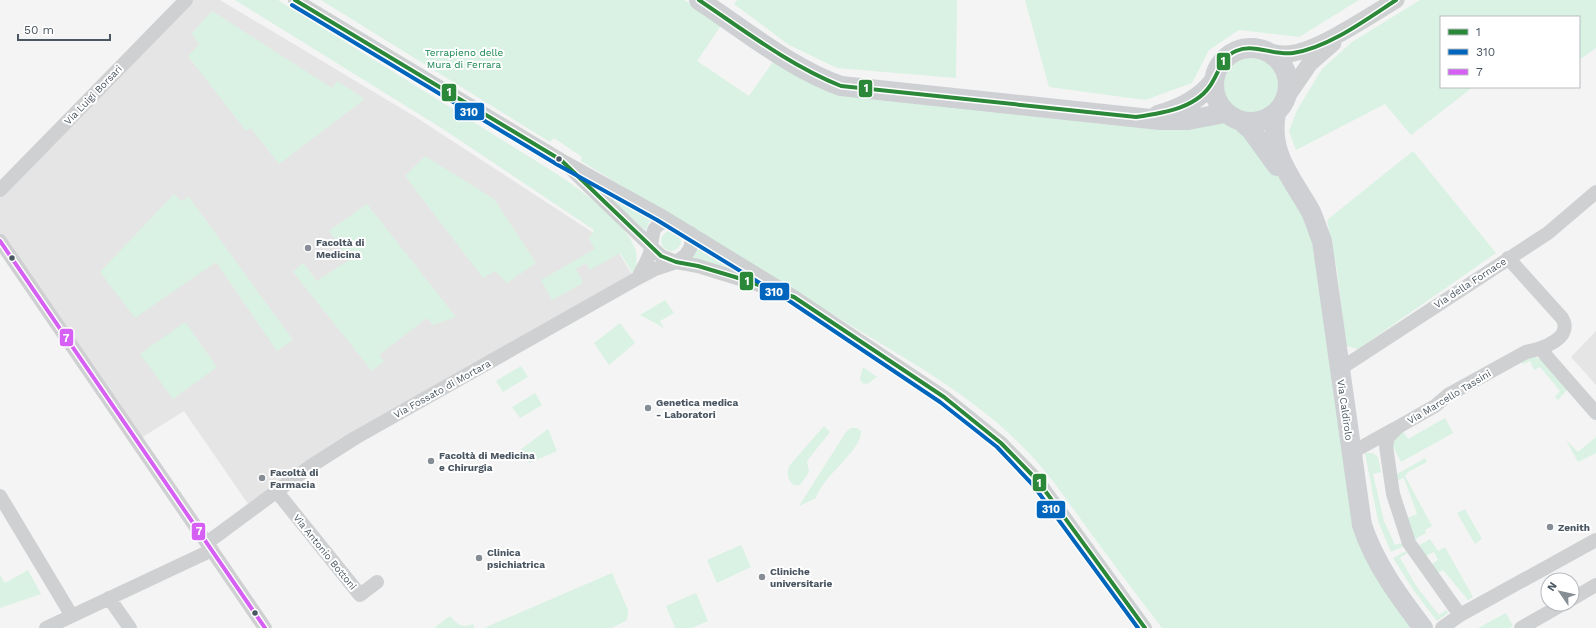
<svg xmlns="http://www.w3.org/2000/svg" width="1596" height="628" viewBox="0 0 1596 628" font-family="'Work Sans',sans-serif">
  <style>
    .education { fill: #e6e5e6 }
    .green { fill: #d9f2e3 }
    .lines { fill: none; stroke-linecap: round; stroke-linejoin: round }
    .minor { stroke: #ced0d2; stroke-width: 14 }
    .tertiary { stroke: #ced0d2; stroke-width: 17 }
    .secondary { stroke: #ced0d4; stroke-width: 20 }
    .bus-1-casing { stroke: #fff; stroke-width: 7 }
    .bus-2-casing { stroke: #fff; stroke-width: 7 }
    .bus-3-casing { stroke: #fff; stroke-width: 7 }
    .bus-1 { stroke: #2c8839; stroke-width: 4 }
    .bus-2 { stroke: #0065bd; stroke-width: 4 }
    .bus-3 { stroke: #d65ff4; stroke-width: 4 }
    .bus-dot { fill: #4a5661; stroke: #fff; stroke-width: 1.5 }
    .poi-dot { fill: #868d94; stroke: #fff; stroke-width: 1.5 }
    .labels { text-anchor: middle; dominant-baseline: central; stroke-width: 4; stroke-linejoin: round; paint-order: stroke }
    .park-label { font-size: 10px; fill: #17864f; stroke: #fff }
    .street-label { font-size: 10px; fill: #4a5661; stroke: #fff }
    .poi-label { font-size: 10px; font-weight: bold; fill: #4a5661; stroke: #fff; text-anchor: start }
    .line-badge { stroke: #fff; stroke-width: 1.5 }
    .badge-label { font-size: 11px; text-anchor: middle; font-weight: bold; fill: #fff }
  </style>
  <rect width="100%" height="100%" fill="#f4f4f4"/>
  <path class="education" d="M191,0H220L414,116L592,232L620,255L632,274L248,504L184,411L138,440L0,241V197Z
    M1596,331V385L1571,357Z"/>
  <path class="green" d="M235,0H278L560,176C584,193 626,221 636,251C637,256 636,264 637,269L632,272L620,253L590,270L586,263L576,269L583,283L552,300L541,280L595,249L589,239L594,230L443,129Z
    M321,0H684L722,24L697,61L749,96L775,59L819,86L1219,120L1232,125L1243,132L1283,179L1311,226L1350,503L1417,628H1162C1141,600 1119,572 1098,543C1074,511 1053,477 1024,448C993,416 958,392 921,368L581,161L582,157L554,138L550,142Z
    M737,0H957L956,78L837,68L789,45L734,4Z
    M1025,0H1359L1299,37L1239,30L1209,50L1192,83L1145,100L1049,87Z
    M1420,0H1596V48L1579,60V17H1441V87H1473L1411,135L1385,104L1296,150L1289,131L1297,110L1322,69L1352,42Z
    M212,11L332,88L337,81L365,99L279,164L251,128L246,131L188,56L199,45L192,33Z
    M1220 85a31 31 0 1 1 62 0a31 31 0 1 1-62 0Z
    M1413,151L1496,253L1358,349L1346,346L1337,270L1327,220Z
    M425,156L494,199L536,263L507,283L495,271L483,278L405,176Z
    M589,180L656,219L649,222L646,231Z
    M174,194L181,201L189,197L293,340L277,351L216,262L135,318L100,272Z
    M367,204L456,317L433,325L427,318L379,355L384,361L372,371L293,272L303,263L317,281L349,260L329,231Z
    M661 241a10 10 0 1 1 20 0a10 10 0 1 1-20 0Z
    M698,244L754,278L692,259Z
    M665,300L674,313L660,321L664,328L640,315Z
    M185,322L217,367L173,399L140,354Z
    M620,323L635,343L609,365L594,343Z
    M1535,357L1542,360L1567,390L1558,400L1555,397L1560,391L1540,367L1534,370L1530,361L1523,364L1520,360Z
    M521,366L528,377L503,392L496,381Z
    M863,367L877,377L867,384L862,383L860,378Z
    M535,393L542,405L520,418L512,407Z
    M1445,418L1453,433L1401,462L1392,445V439L1402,430L1408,439Z
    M824,426L830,432L807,461L809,472L800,485H794C788,481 786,473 789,466Z
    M851,428H857L861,431C861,452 823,475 816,498L799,506L846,432Z
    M548,429L557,451L529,463L520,450Z
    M1596,437V453L1578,462L1566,440L1578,452Z
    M1365,453H1373L1378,457L1381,472L1373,474L1384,521L1395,545L1402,543L1404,546L1391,552L1378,521Z
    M1425,458L1427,462L1408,472L1405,476L1432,526L1425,530L1426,533L1415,539L1407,518L1417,514L1404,478L1395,481L1397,474Z
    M1465,509L1482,539L1475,544L1457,513Z
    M1430,539L1438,551L1445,547L1473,597L1468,600L1443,570L1435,574L1429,566L1438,560L1434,552L1424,557L1418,546Z
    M741,545L751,567L717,583L707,560Z
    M1406,551L1407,553L1400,558L1417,587L1439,615L1446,610L1448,613L1437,621L1414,591L1393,558Z
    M28,570L41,594L0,608V575L5,583Z
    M612,573L628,610L627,620L612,628H484Z
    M696,593L708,621L692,628H675L666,606Z
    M1506,613L1513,626L1509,628H1478Z
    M450,616C458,625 461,628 473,624L475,628H434Z"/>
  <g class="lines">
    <path class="minor" d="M295,0L561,160L660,215L794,297L944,397L1001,443L1038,481L1145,628
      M574,172L661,256L676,262L698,266L769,288
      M0,190L186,0
      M0,241L265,628
      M675,262C687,257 695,246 690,233
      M638,278C642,269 650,258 651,248C653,234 651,223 670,221
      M1543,347L1544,353L1548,358L1596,413
      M1340,369L1548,233L1596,192
      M1351,453L1394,429
      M277,492L360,595L377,582
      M0,496L72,616
      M208,542L311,466L355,438L638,278L655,269L676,262
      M109,598L130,628
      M1572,599L1596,585
      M1460,615L1409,543L1393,494L1386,446L1388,437L1398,427L1435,406L1448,395L1526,352C1542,349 1574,338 1562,318L1508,258
      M46,628L212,550
      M1442,628L1460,615L1596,540
      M1521,628L1563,604"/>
    <path class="tertiary" d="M1269,52C1278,54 1286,55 1294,53C1322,48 1371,15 1396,0
      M1286,98L1310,63L1333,43"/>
    <path class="secondary" d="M699,0C742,28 793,70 841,86L1160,120H1188L1225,113
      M1214 85a37 37 0 1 1 74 0a37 37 0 1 1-74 0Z
      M1276,113C1268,154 1293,179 1311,212C1315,221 1318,231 1322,241L1362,525C1375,564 1398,595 1423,628
      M1158,115C1180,109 1199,100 1213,82
      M1242,122L1251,130L1277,166"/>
    <defs>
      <path id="bus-1" d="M295,0L561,160L661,256L676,262L698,266L735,277L794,297L944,397L1001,443L1038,481L1145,628
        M699,0C745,31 789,65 841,86L1136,117C1164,113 1199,108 1213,81C1220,69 1222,57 1236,51C1255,43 1274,56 1293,53C1328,48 1367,19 1396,0"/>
      <path id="bus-2" d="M292,5L558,165L657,220L791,302L940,402L997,447L1033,485L1138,628"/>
      <path id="bus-3" d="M0,241L265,628"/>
    </defs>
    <use href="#bus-1" class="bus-1-casing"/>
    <use href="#bus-2" class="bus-2-casing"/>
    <use href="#bus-3" class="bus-3-casing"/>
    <use href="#bus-1" class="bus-1"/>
    <use href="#bus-2" class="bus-2"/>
    <use href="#bus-3" class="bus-3"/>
  </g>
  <g class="bus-dot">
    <circle cx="559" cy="159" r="3.5"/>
    <circle cx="12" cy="258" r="3.5"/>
    <circle cx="255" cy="613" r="3.5"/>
  </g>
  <g class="poi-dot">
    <circle cx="308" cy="248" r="4"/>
    <circle cx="648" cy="408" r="4"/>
    <circle cx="431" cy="461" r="4"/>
    <circle cx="262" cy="478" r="4"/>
    <circle cx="1550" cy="527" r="4"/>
    <circle cx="479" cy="558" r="4"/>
    <circle cx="762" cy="577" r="4"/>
  </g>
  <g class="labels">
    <g class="park-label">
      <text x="464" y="52">Terrapieno delle<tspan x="464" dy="12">Mura di Ferrara</tspan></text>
    </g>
    <g class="street-label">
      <text transform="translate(93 95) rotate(-46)">Via Luigi Borsari</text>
      <text transform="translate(1470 283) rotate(-33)">Via della Fornace</text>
      <text transform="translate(442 389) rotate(-29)">Via Fossato di Mortara</text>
      <text transform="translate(1449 397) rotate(-31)">Via Marcello Tassini</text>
      <text transform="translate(1345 410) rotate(82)">Via Caldirolo</text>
      <text transform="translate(325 552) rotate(51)">Via Antonio Bottoni</text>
    </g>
    <g class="poi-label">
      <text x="316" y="242">Facoltà di<tspan x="316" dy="12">Medicina</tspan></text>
      <text x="656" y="402">Genetica medica<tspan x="656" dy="12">- Laboratori</tspan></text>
      <text x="439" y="455">Facoltà di Medicina<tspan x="439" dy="12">e Chirurgia</tspan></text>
      <text x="270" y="472">Facoltà di<tspan x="270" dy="12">Farmacia</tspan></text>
      <text x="1558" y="527">Zenith</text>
      <text x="487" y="552">Clinica<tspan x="487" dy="12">psichiatrica</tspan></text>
      <text x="770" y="571">Cliniche<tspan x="770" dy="12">universitarie</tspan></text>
    </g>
  </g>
  <g class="line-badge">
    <rect x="1216" y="52" width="15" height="19" rx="4" fill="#2c8839"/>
    <rect x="858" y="79" width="15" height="19" rx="4" fill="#2c8839"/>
    <rect x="441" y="83" width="16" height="19" rx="4" fill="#2c8839"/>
    <rect x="454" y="102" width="31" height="19" rx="4" fill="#0065bd"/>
    <rect x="739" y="271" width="15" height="20" rx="4" fill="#2c8839"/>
    <rect x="759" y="282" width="31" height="19" rx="4" fill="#0065bd"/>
    <rect x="59" y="328" width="15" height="19" rx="4" fill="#d65ff4"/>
    <rect x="1032" y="473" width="15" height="19" rx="4" fill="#2c8839"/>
    <rect x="1036" y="500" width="30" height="19" rx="4" fill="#0065bd"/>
    <rect x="191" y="522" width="15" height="19" rx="4" fill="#d65ff4"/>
  </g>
  <g class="badge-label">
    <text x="1223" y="65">1</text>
    <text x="866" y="92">1</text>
    <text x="449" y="96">1</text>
    <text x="469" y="116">310</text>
    <text x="747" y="285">1</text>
    <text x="774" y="296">310</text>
    <text x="66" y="342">7</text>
    <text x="1039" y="487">1</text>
    <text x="1051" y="513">310</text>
    <text x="199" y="535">7</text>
  </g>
  <rect x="1440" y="16" width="140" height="72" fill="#ffffff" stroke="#b7bbc0"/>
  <rect x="1448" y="29" width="20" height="6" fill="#2c8839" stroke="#b7bbc0"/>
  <text x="1476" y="36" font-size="12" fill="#4a5661">1</text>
  <rect x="1448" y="49" width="20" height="6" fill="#0065bd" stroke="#b7bbc0"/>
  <text x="1476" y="56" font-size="12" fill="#4a5661">310</text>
  <rect x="1448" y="69" width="20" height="6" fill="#d65ff4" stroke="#b7bbc0"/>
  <text x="1476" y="76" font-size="12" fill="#4a5661">7</text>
  <g transform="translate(1560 592) rotate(304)"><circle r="19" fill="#ffffff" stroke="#b7bbc0"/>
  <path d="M0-3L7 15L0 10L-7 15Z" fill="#868d94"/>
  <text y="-6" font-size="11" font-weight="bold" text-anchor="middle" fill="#4a5661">N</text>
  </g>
  <path d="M18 34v6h92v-6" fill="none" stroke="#4a5661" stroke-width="2"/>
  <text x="24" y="34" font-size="12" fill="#4a5661" stroke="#ffffff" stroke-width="3" paint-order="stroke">50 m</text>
</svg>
